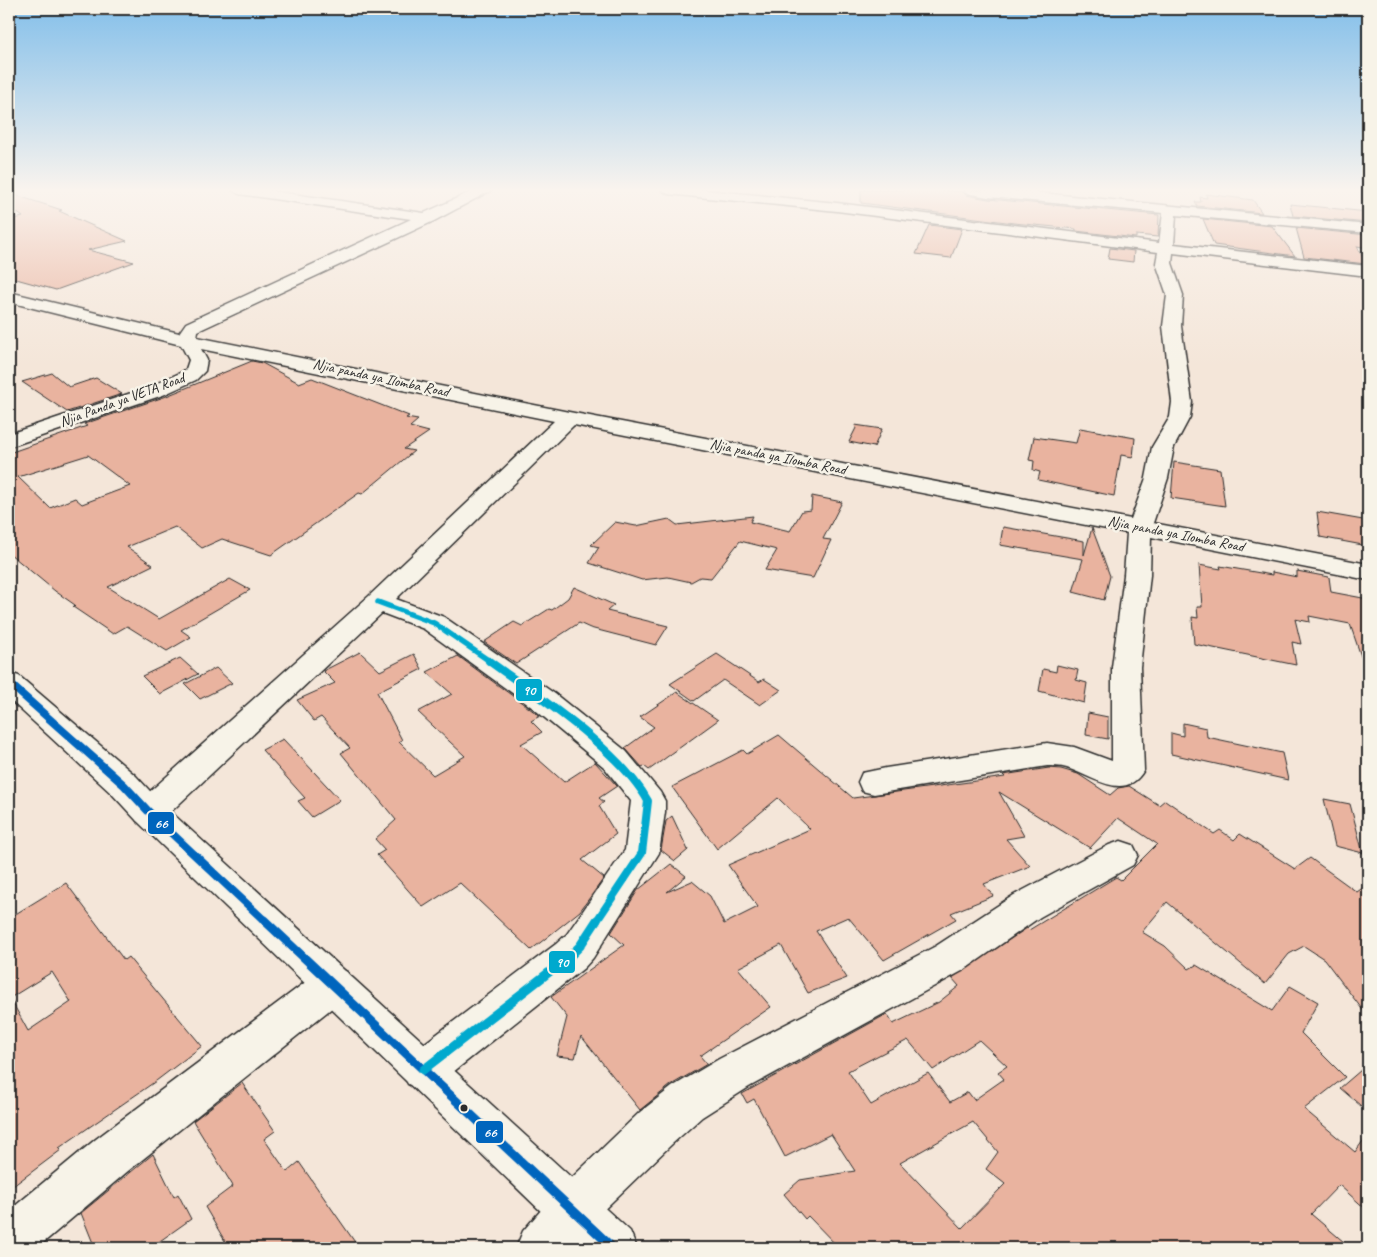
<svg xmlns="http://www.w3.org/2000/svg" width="1377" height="1257" viewBox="0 0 1377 1257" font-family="Caveat,sans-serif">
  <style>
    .building { fill: #e9b39f; stroke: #2b2b2b; fill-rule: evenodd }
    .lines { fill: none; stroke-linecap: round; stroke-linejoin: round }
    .minor-casing { stroke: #2b2b2b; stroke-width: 3 }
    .highway-casing { stroke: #2b2b2b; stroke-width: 3 }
    .minor { fill: #f7f3e8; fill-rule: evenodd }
    .highway { fill: #f7f3e8; fill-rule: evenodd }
    .bus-1-far1-casing { stroke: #f7f3e8; stroke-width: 11 }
    .bus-1-casing { stroke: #f7f3e8; stroke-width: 13 }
    .bus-2-far2-casing { stroke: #f7f3e8; stroke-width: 9 }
    .bus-2-far1-casing { stroke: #f7f3e8; stroke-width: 11 }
    .bus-2-casing { stroke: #f7f3e8; stroke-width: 13 }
    .bus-1-far1 { stroke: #0065bd; stroke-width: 8 }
    .bus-1 { stroke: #0065bd; stroke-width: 9 }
    .bus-2-far2 { stroke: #00a9ce; stroke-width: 5.5 }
    .bus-2-far1 { stroke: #00a9ce; stroke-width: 8 }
    .bus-2 { stroke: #00a9ce; stroke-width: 9 }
    .bus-dot { fill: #2b2b2b; stroke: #f7f3e8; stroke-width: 2 }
    .labels { text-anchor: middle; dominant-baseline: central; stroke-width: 5; stroke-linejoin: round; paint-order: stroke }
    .far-street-label { font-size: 15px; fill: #2b2b2b; stroke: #f7f3e8 }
    .line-badge { stroke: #f7f3e8; stroke-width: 2 }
    .badge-label { font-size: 14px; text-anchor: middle; font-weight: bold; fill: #fff }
  </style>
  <rect width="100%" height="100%" fill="#f4e6d9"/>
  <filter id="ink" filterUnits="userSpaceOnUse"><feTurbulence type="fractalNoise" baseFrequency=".02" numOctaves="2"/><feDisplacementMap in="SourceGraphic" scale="10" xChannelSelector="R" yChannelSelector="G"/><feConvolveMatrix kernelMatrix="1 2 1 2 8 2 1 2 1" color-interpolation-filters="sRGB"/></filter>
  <g filter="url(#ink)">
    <path class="building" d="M861,190H941L963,192L966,195L988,199L1159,215L1158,237L1136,235V238L1076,231V229L1014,223L861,203Z
      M9,193L62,210L59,211L127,241L88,250L134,262L56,290L9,277V220L23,217L9,207Z
      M1206,194L1253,200L1262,213L1197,206L1195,202H1201L1200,197L1207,198Z
      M1290,204L1368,212V223L1293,216Z
      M1203,219L1272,226L1295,256L1214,245Z
      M929,225L962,229L951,258L916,254Z
      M1296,228L1368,235V241H1365L1368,248L1357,246L1366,264L1304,257Z
      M1110,248L1134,251L1133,262L1108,259Z
      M252,361L262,363L299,383L312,378L409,416L406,418L418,420L410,427L429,432L404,449L414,451L362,494L359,493L271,555L222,539L202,548L175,527L127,547L153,565L108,587L159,619L230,579L250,590L181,630L191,637L167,651L127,626L113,634L73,607L75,605L55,591L9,553V453L87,426L84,424L164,397ZM88,455L130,486L82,504L75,498L50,508L18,477Z
      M52,373L69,387L96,378L122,394L67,412L22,382Z
      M855,425L882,429L874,447L849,442L856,428Z
      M1080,428L1135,438L1133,457L1121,455L1114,496L1038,480L1040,472L1033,470L1034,461L1029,460L1034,437L1076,443Z
      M1174,462L1220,469L1225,506L1171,498Z
      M812,496L842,502L823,539L831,540L813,578L765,570L777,550L740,541L711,578L700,577L691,582L668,577L642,580L589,563L599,547L591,545L615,522L636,526L669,519L677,525L753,516L750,522L790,531L802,511L811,510Z
      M1317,512L1363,520L1368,546L1320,537Z
      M1003,527L1084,541V555L1092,528L1110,576L1104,600L1073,592L1083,559L1000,545Z
      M1199,565L1221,569L1220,566L1272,575V572L1297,577V571L1329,577L1331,592L1368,599V667L1365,668L1350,624L1309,616L1310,622L1295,619L1301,644L1292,642L1296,665L1194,644L1192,617L1198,618L1197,607H1202Z
      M574,587L614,605L607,611L668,626L656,645L590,628L579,623L516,664L484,642L514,622L522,626L549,609L552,610L568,598Z
      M360,652L380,671L414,654L422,669L377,692L402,740L399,742L433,775L465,756L418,712L452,694L427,672L458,656L540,716L531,721L542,732L521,744L564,782L595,762L617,786L599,798L604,802L599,806L616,834L582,860L604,878L580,911L531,950L460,883L423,907L377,855L385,850L375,839L396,820L341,753L350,748L321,717L314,721L297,700L335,683L323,671Z
      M717,654L759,682L764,679L781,690L760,705L723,680L694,701L670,684Z
      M180,658L198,674L160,694L142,676Z
      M1057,665L1078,670L1076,680L1087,683L1084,703L1039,691L1043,669L1056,672Z
      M216,668L232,683L200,699L185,684Z
      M677,692L718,720L649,770L644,766L642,767L625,748L654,727L640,717Z
      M1088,713L1108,717V739L1086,735Z
      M1183,723L1206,728L1207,737L1282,753L1288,780L1171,754V733L1183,736Z
      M779,735L853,798L1005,777L1003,775L1049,768L1061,769L1078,774L1110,795L1118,788L1129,786L1159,805L1165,800L1214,834L1220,830L1234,840L1240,834L1295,869L1310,858L1357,892L1368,884V1017L1324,959L1304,946L1289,954L1265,984L1167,902L1142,932L1165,946L1189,969L1196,965L1272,1011L1290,986L1318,1002L1301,1033L1345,1077L1304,1109L1355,1152L1368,1134V1211L1339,1185L1311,1214L1351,1248H839L808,1216L805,1219L784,1194L800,1180L855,1171L831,1134L785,1157L754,1099L747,1103L742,1094L887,1014L893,1024L939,1002L959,986L952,978L1027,928L1029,930L1116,877L1121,880L1157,844L1118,818L1090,848L999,792L1024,836L1006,839L1030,866L984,884L993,896L951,913L956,919L884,960L848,917L816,931L847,978L808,993L781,945L738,968L771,1007L700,1056L707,1064L671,1085L640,1110L581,1036L575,1058L557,1056L567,1017L551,997L624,945L611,933L638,890L671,864L686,876L667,892L692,881L710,896L724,924L758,907L728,865L810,829L778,798L717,849L672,787L743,750L747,754ZM908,1040L933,1070L979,1040L1007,1066L998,1072L1004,1079L974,1100L968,1092L950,1102L928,1073L871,1105L848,1071ZM973,1122L998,1152L986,1169L1005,1184L962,1228L900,1163Z
      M283,739L314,772L340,800L312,817L298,801L305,798L262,750Z
      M1324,799L1350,804L1363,853L1335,846Z
      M672,816L688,850L675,861L661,850L666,821Z
      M66,883L124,960L128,957L202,1046L156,1081L59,1148L61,1150L9,1189V918ZM52,972L71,1002L28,1031L10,998Z
      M1368,1064V1112L1340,1088Z
      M242,1083L275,1131L264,1139L287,1172L299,1162L359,1248H229L205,1207L233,1186L193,1121Z
      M153,1154L174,1197L178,1194L191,1219L150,1248H95L81,1213Z"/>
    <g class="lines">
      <defs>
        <path id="minor" d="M232,190H265L424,213L475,190H492L434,221L198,331L197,337L569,412L1131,519L1146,478L1152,447L1170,417L1172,402L1163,326L1167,295L1156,263L1158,252L837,211L668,194L662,190H706L837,203L1159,243L1163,213L988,197L966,193L964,190L1031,192L1368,225V233L1176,215L1174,244L1368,266V276L1173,253L1172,263L1183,295L1181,326L1192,402L1190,417L1174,447L1168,478L1153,523L1368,564V580L1151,537L1150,575L1140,667L1144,770C1125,803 1093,776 1067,768C1060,766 1053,766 1047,766L874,794L862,791L858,782L862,773L886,768L1047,743L1074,747L1112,761V667L1124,575L1127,533L574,425L396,599L444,617L555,694L626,751L660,792L665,801V812L659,853L593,958L584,968L438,1084L423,1090L408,1084L402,1070L408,1056L556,944L567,934L625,850L631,801L604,767L533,708L424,629L382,613L161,821L149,825L137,821L132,812L137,803L369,596L554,421L201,349L207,360L205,371L196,380L163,395L9,447V434L149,387L182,372L186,369L189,360L181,345L9,302V292L179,333L186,323L411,219L239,194Z
          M1121,841L1133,845L1138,855L1133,865L1040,917L964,970L749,1087L702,1117L672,1144L587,1226L570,1248H516L523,1231L555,1194L640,1112L672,1087L719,1059L936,946L1014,895L1109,845Z
          M333,966L347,972L353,984L347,996L128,1171L37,1248H9V1211L96,1139L319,972Z"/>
        <path id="highway" d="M9,673L19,676L136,776L161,803L630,1231L637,1248H579L137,821L112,794L9,699Z"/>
      </defs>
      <use href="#minor" class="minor-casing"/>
      <use href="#highway" class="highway-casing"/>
      <use href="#minor" class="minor"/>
      <use href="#highway" class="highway"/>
      <defs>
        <path id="bus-1-far1" d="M9,683L124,785L149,812L266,922"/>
        <path id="bus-1" d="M264,920L613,1248"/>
        <path id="bus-2-far2" d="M378,602L434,623L491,662"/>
        <path id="bus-2-far1" d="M489,661C537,696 620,750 648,801L642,853L596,922"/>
        <path id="bus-2" d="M423,1070L570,956L580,946L597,920"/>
      </defs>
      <use href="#bus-1-far1" class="bus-1-far1-casing"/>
      <use href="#bus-1" class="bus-1-casing"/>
      <use href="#bus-2-far2" class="bus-2-far2-casing"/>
      <use href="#bus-2-far1" class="bus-2-far1-casing"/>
      <use href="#bus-2" class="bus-2-casing"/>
      <use href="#bus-1-far1" class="bus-1-far1"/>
      <use href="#bus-1" class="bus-1"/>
      <use href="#bus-2-far2" class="bus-2-far2"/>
      <use href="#bus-2-far1" class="bus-2-far1"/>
      <use href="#bus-2" class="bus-2"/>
    </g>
  </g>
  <linearGradient id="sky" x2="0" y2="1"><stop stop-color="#83bfea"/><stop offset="0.52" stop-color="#faf4ee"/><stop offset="1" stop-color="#faf4ee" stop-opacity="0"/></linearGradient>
  <rect width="1377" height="366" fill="url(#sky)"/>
  <circle class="bus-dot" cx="464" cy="1108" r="4.5"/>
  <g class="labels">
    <g class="far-street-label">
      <text transform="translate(381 378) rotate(12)">Njia panda ya Ilomba Road</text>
      <text transform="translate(122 400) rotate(-20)">Njia Panda ya VETA Road</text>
      <text transform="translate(778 457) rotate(11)">Njia panda ya Ilomba Road</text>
      <text transform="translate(1176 534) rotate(11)">Njia panda ya Ilomba Road</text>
    </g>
  </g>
  <g class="line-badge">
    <rect x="515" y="678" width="28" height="24" rx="5" fill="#00a9ce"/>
    <rect x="147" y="811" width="28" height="24" rx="5" fill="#0065bd"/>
    <rect x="548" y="950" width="28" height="24" rx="5" fill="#00a9ce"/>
    <rect x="475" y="1120" width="29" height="24" rx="5" fill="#0065bd"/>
  </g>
  <g class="badge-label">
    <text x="529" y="695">90</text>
    <text x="161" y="828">66</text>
    <text x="562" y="967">90</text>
    <text x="490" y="1137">66</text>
  </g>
  <rect width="1377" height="1257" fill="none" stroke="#f7f3e8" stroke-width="30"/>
  <rect x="15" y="15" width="1347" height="1227" fill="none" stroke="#2b2b2b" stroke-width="2" filter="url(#ink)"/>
</svg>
